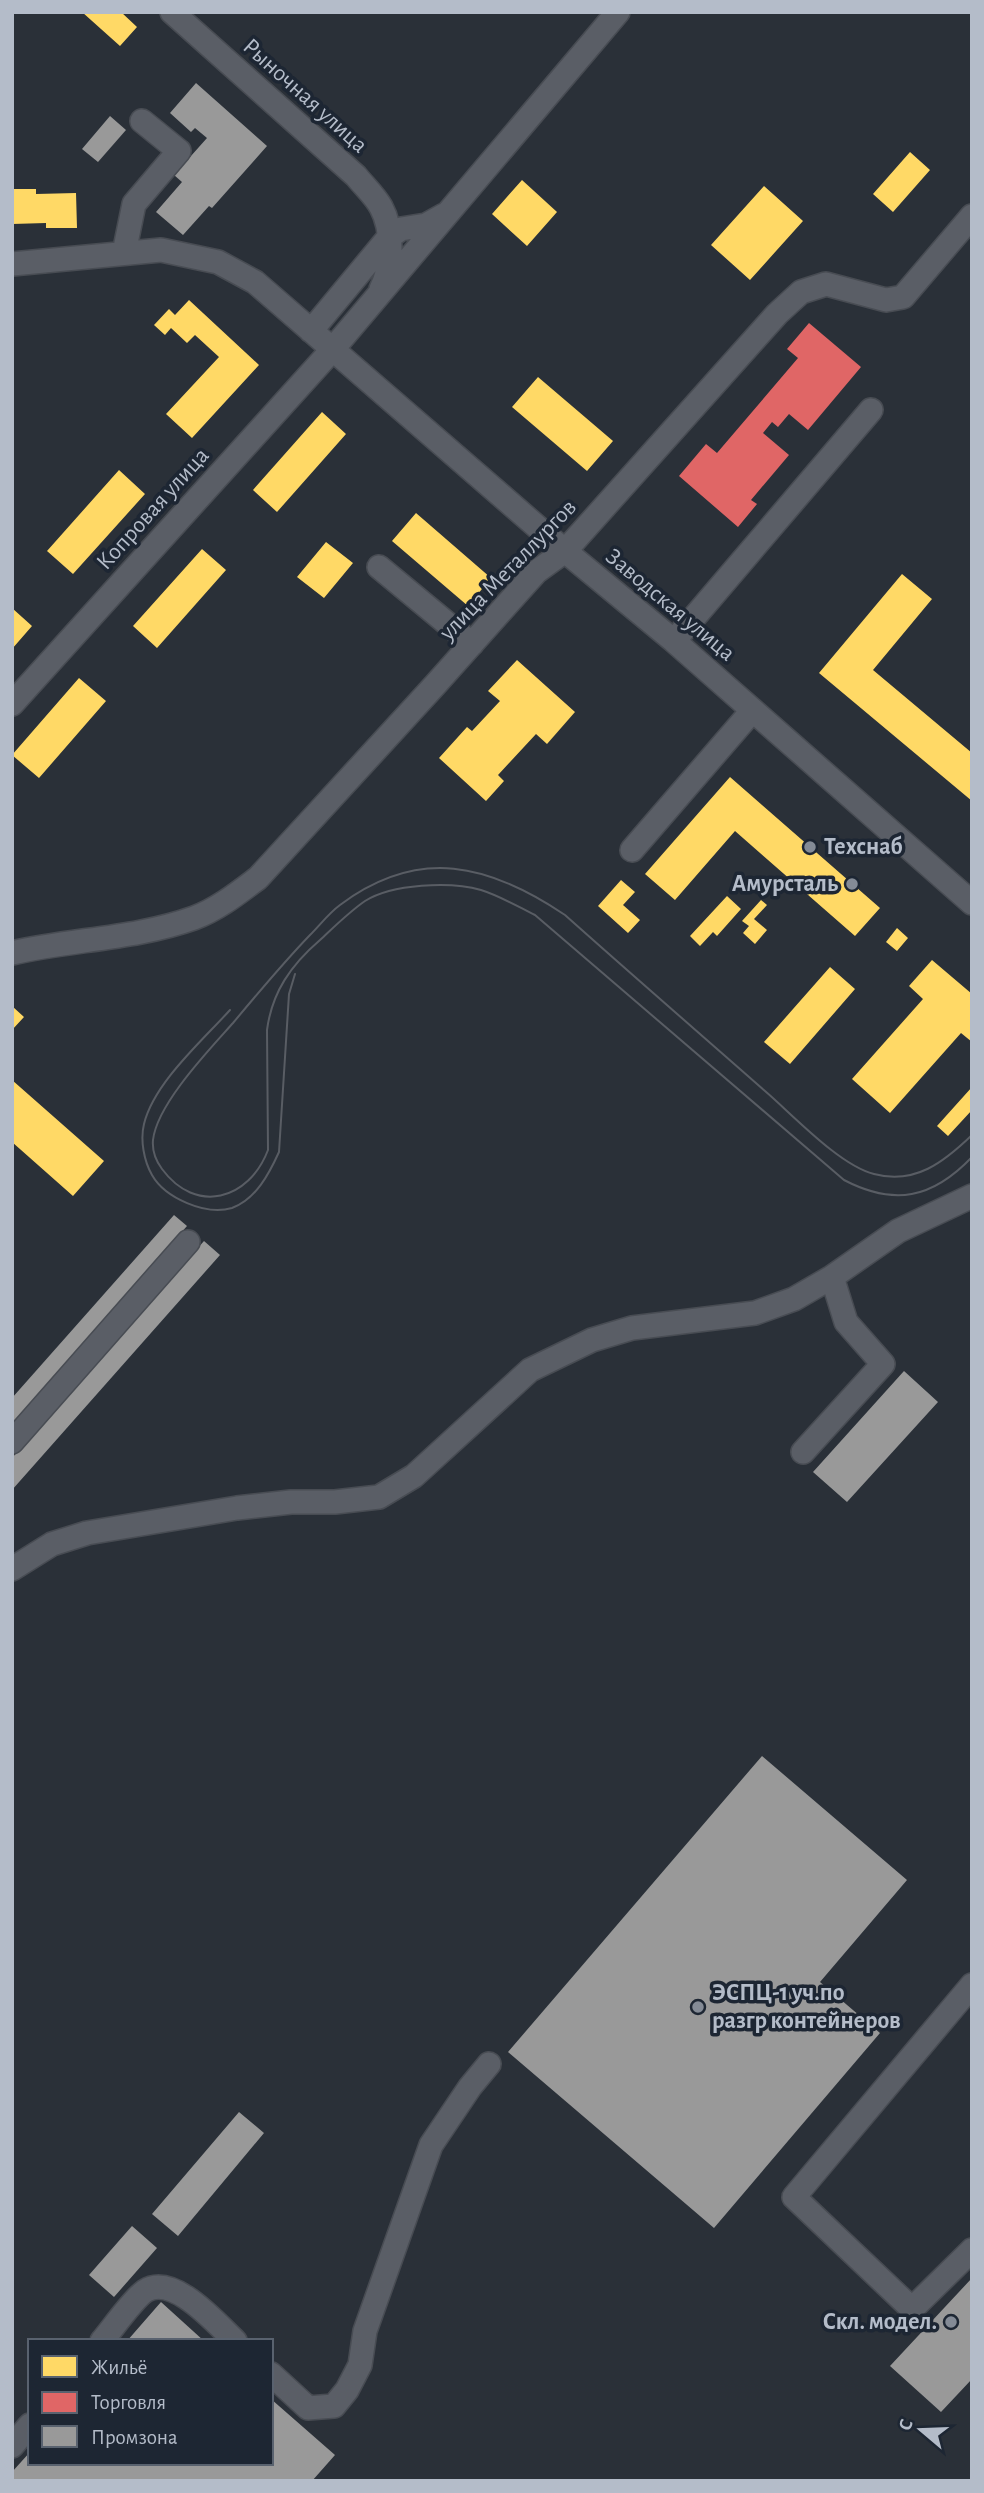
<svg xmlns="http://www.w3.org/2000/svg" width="984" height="2493" viewBox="0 0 984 2493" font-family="'Alegreya Sans',sans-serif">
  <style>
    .homes { fill: #ffd966 }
    .shops { fill: #e06666 }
    .industry { fill: #999 }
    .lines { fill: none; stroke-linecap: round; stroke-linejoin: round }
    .minor-casing { stroke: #484c53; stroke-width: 26 }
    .minor { stroke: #5a5e66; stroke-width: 23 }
    .tram { stroke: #595d64; stroke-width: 2 }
    .poi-dot { fill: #848b96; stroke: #1d2633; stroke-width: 2.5 }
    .labels { text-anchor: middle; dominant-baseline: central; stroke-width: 7; stroke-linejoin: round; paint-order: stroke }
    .street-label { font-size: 24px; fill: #b4bcc9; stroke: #1d2633 }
    .poi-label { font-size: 24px; font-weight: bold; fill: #b4bcc9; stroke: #1d2633; text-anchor: start }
  </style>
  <rect width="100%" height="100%" fill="#2a3038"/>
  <path class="homes" d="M82,12H121L137,27L120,46Z
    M910,152L930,170L893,212L873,194Z
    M522,180L557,212L527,246L492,214Z
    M764,186L803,221L750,280L711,245Z
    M13,189H36V194L76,193L77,228H46V223L12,224Z
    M189,300L259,365L192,438L166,414L219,357L195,335L187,343L171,328L165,335L154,325L169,309L175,315Z
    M538,377L613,441L587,471L512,407Z
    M322,412L346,434L277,512L253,490Z
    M119,470L145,494L73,574L47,551Z
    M416,513L491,578L468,606L392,541Z
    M326,542L353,563L324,598L297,577Z
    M202,549L226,570L157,648L133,626Z
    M902,574L932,599L873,670L972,753V801L819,673Z
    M12,608L32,626L12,649Z
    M517,660L575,712L547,744L536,734L498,775L504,781L486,801L439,758L467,727L472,731L500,701L488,691Z
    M79,678L106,701L39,778L12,755Z
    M730,777L880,908L855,936L735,831L675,900L645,874Z
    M621,880L635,892L623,905L640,920L628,933L598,906Z
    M727,896L741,909L717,936L713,932L700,946L690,936Z
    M761,900L767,905L754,919L767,930L755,944L743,933L749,926L742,921Z
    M897,928L908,938L897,951L886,942Z
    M932,960L972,994V1042L961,1033L890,1113L852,1079L923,999L909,986Z
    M830,967L855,989L790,1064L764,1042Z
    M12,1006L24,1017L12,1030Z
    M12,1080L104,1161L73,1196L12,1142Z
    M972,1087V1110L948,1136L937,1126Z"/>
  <path class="shops" d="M809,323L861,367L808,430L789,414L778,427L772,422L763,433L789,455L751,500L757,504L738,527L679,476L706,444L717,453L798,358L787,349Z"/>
  <path class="industry" d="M196,83L267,146L212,208L209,206L183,235L156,212L182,182L174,175L207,138L195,128L191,132L170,113Z
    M110,116L126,130L98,162L82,149Z
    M174,1215L187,1226L12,1424V1398Z
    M204,1241L220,1255L12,1490V1458Z
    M904,1371L938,1402L847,1502L813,1472Z
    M762,1756L907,1880L820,1982L880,2033L714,2228L508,2052Z
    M239,2112L264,2133L178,2236L152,2214Z
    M132,2226L157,2248L114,2297L89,2275Z
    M972,2278V2379L941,2412L890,2366Z
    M161,2302L204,2341H127Z
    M271,2399L335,2455L312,2481H12V2472L30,2452V2463H271Z"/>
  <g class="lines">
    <defs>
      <path id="minor" d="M172,12L356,176C364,186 375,196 381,207C393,229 393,266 381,289
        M124,253L134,204L179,151L142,121
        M12,264L161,250L218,262L255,282L565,551L674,641L972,903
        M311,331L389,237L401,229L426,225L444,215
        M379,567L472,644
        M674,641L871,410
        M12,704L332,350L618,12
        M632,850L752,711
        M12,953C73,939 135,939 194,918C218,909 238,893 258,878L435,685L536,572L565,551L777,314L801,292L826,284L886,300L903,297L972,216
        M12,1442L188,1242
        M803,1452L883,1364L846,1322L832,1277
        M12,1569L52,1544L87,1533L237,1508L291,1502H335L379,1497L414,1476L530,1370L592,1340L632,1328L755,1313L794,1299L832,1277L898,1231L972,1196
        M972,1985L794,2197L912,2309L972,2250
        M102,2341C113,2328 133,2299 145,2291C173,2273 216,2323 235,2341
        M271,2374L308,2408L334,2406L347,2390L360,2365L365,2331L431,2145L470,2087L489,2064
        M12,2446L30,2425"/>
    </defs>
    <use href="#minor" class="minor-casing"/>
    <use href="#minor" class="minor"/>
    <path class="tram" d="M230,1010C202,1041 154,1083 144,1124C140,1140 144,1161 152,1175C165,1198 206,1216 232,1208C256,1199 269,1174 279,1152L289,994L295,974
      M972,1135C944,1162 915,1185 874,1174C839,1165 793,1115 765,1091C698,1032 631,974 565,915C489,864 419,846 340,905C329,913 320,925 310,935C283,963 258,993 233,1023C209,1050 157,1104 153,1140C152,1151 156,1161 162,1169C196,1215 249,1200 268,1150L267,1030C272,992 291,965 320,940C334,927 349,912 365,901C392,884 450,881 481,890C500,896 517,906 535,915L844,1180C894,1206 932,1199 972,1157"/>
  </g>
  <g class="poi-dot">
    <circle cx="810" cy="847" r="7"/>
    <circle cx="852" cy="884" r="7"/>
    <circle cx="698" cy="2007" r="7"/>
    <circle cx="951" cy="2322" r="7"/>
  </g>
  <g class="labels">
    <g class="street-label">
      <text transform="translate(305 96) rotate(42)">Рыночная улица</text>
      <text transform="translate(153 509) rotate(-48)">Копровая улица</text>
      <text transform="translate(508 570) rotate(-46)">улица Металлургов</text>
      <text transform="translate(670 605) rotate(40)">Заводская улица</text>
    </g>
    <g class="poi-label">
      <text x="824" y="847">Техснаб</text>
      <text x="838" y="884" text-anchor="end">Амурсталь</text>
      <text x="712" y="1993">ЭСПЦ-1 уч.по<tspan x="712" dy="28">разгр контейнеров</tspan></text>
      <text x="937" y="2322" text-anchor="end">Скл. модел.</text>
    </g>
  </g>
  <rect width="984" height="2493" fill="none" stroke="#b4bcc9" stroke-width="28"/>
  <rect x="28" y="2339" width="245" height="126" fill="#1d2633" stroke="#59626f" stroke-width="2"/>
  <rect x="42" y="2356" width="35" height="21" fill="#ffd966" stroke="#59626f" stroke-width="2"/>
  <text x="91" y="2374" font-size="21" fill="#b4bcc9">Жильё</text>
  <rect x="42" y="2392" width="35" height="21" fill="#e06666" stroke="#59626f" stroke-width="2"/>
  <text x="91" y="2409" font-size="21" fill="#b4bcc9">Торговля</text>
  <rect x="42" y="2426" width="35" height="21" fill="#999999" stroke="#59626f" stroke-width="2"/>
  <text x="91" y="2444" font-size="21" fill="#b4bcc9">Промзона</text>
  <g transform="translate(921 2430) rotate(289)" stroke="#1d2633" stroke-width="5" paint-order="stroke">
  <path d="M0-5L12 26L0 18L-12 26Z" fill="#b4bcc9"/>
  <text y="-10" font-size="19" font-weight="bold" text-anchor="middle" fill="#b4bcc9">С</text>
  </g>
</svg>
